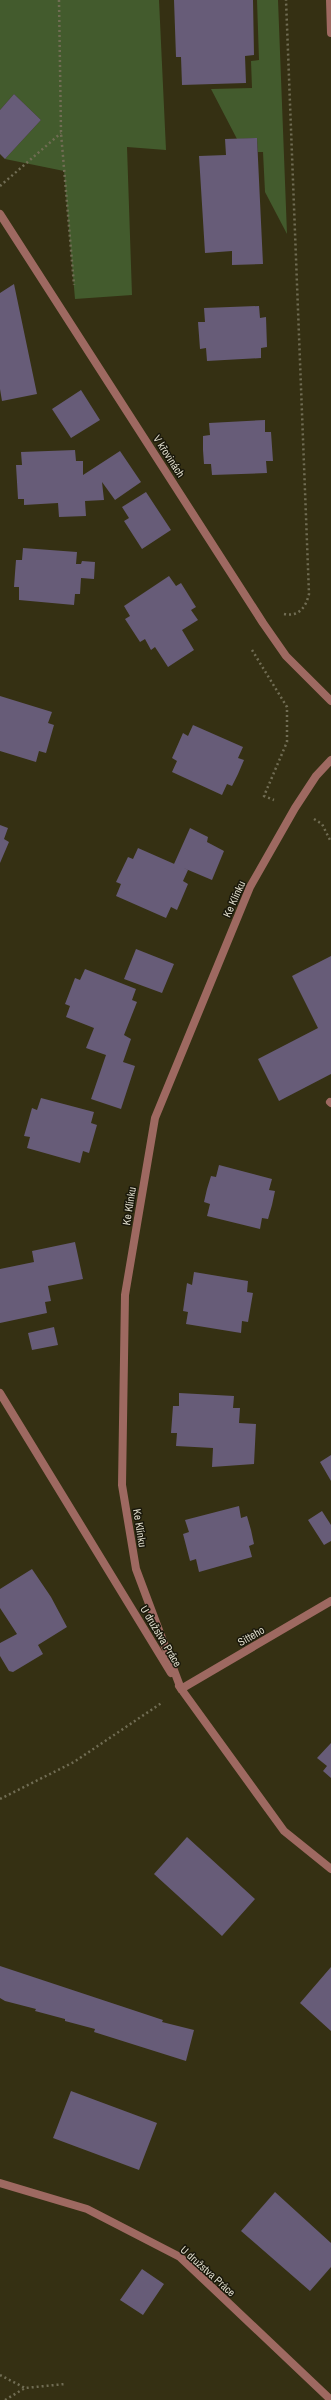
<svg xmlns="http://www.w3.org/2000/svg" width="331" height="2400" viewBox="0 0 331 2400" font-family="'Archivo Narrow',sans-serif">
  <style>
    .green { fill: #435b2d }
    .building { fill: #675c78 }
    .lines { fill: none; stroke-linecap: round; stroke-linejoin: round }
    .path { stroke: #716d54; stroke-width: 2.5; stroke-dasharray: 2 3; stroke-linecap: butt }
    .service { stroke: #9e6961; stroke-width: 8 }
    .minor { stroke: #9e6961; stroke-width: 8 }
    .tertiary { stroke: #9e6961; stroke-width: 8 }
    .labels { text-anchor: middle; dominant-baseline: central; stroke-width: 3; stroke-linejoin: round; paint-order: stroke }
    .street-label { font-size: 11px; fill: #dedbca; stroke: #1a180b }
  </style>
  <rect width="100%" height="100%" fill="#353013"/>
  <path class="green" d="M0,0H159L166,150L127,147L132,295L75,299L64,171L5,159L41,120L14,94L0,110Z
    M257,0H278L287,234L265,192L263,152H258L257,138L237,139L211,89L252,88L251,61L259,60Z"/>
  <path class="building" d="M174,0H253L254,55L245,56L246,83L182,85L181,57H176Z
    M14,94L41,120L5,159L0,154V110Z
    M257,138L263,264L232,265V251L205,253L199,156L226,155L225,139Z
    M14,284L37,394L2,401L0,389V293Z
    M259,306L260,318L266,317L267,347L261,348V358L207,361L206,348L200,349L198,322H205L204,308Z
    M81,390L100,420L71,438L52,409Z
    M265,420V432H271L273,461H266L267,473L212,475L211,464H204L203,450V436L210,435L209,423Z
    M75,450L76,461H83V475L120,451L141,482L115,500L102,482L104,500L85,501L86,516L59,517L58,503L24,505V499H18L16,465H22L21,452Z
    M146,492L171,530L142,549L124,521L129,518L122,507Z
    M23,548L77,552L76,564H81L82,561L95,562L94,579L81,578L80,594H75L74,605L19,600V587H14L15,573L16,560H22Z
    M169,576L176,586L181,583L196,607L191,610L198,620L182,630L194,650L168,667L155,647L151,650L145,639L140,642L125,619L130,616L124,606Z
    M0,696L52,712L48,723L54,725L46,753L39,751L36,762L0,751Z
    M193,725L243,747L238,758L244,760L238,774L232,786L227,784L222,795L172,772L177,761L172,758L183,733L188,736Z
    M0,825L8,828L4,839L9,842L0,863Z
    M190,828L208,837L207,842L224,851L212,880L174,864Z
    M138,848L188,870L183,881L188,884L177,910L171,907L166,918L116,896L121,884L116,882L128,857L133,859Z
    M136,949L174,964L162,993L124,979Z
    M331,956V1074L279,1101L258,1059L318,1028L292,976Z
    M85,969L136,989L132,1000L137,1002L124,1035L131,1039L123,1062L135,1066L121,1109L91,1099L106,1055L86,1048L94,1028L66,1017L70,1006L65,1004L75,978L80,980Z
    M41,1098L94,1112L91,1123L97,1125L89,1153L83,1151L80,1163L27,1148L30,1137L24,1136L32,1108L37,1110Z
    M219,1165L272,1179L269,1190L275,1191L272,1205L268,1219L262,1218L260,1229L207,1216L210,1204L204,1202L207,1189L211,1176L216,1177Z
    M75,1242L83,1279L48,1286L51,1301L45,1302L47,1313L0,1323V1269L34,1262L32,1251Z
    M194,1272L248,1281L247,1292L253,1293L248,1322L242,1321L241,1333L186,1324L188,1312L183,1311L187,1283L192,1285Z
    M54,1327L58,1345L32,1350L28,1333Z
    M179,1393L234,1396L233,1408H240L239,1423L256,1424L254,1464L212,1467L213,1448L176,1446L177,1433H171L173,1406H179Z
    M331,1455V1481L320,1462Z
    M239,1506L241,1518L247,1516L251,1530L254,1544L249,1546L252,1557L199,1572L196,1559L190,1561L183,1534L189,1532L185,1520Z
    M322,1511L331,1525V1541L324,1545L308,1520Z
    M32,1569L51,1597L67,1627L38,1645L43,1654L13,1672L9,1671L0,1656V1643L17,1634L0,1608V1589Z
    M331,1743V1778L323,1771L327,1766L317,1758Z
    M187,1837L255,1899L222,1936L154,1874Z
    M0,1966L163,2020L162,2022L194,2030L186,2061L94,2032L95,2029L65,2021V2019L35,2011L36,2009L5,2001L0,1998Z
    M331,1967V2031L300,2003Z
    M71,2091L157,2123L139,2170L53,2138Z
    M275,2192L331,2243V2267L310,2291L241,2231Z
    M142,2269L164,2284L143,2315L120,2300Z"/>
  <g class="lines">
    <path class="path" d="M59,0L61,133L74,285
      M0,186L61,133
      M284,614C299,617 306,607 309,594L286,0
      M252,650L287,707V742L264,796L274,800
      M314,819L322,824L331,842
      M0,1799L74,1762L163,1702
      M0,2375L25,2388
      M5,2400L25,2388L65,2384"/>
    <path class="service" d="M330,1102L331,1103"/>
    <path class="minor" d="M0,214L263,623L286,656L331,701
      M0,1393L171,1673
      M179,1686L284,1831L331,1869
      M181,1689L136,1569L122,1485L125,1295L155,1118L250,887L295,808L316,776L331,760
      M181,1689L331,1601
      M0,2183L87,2209L180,2257L331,2400"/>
    <path class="tertiary" d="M330,0L331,33"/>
  </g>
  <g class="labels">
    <g class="street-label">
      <text transform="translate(169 456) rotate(57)">V křovinách</text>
      <text transform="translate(234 899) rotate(-66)">Ke Klínku</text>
      <text transform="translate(129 1206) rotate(-81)">Ke Klínku</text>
      <text transform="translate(140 1528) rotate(81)">Ke Klínku</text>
      <text transform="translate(161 1636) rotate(59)">U družstva Práce</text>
      <text transform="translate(251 1636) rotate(-30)">Sitteho</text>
      <text transform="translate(208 2271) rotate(42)">U družstva Práce</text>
    </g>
  </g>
</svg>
